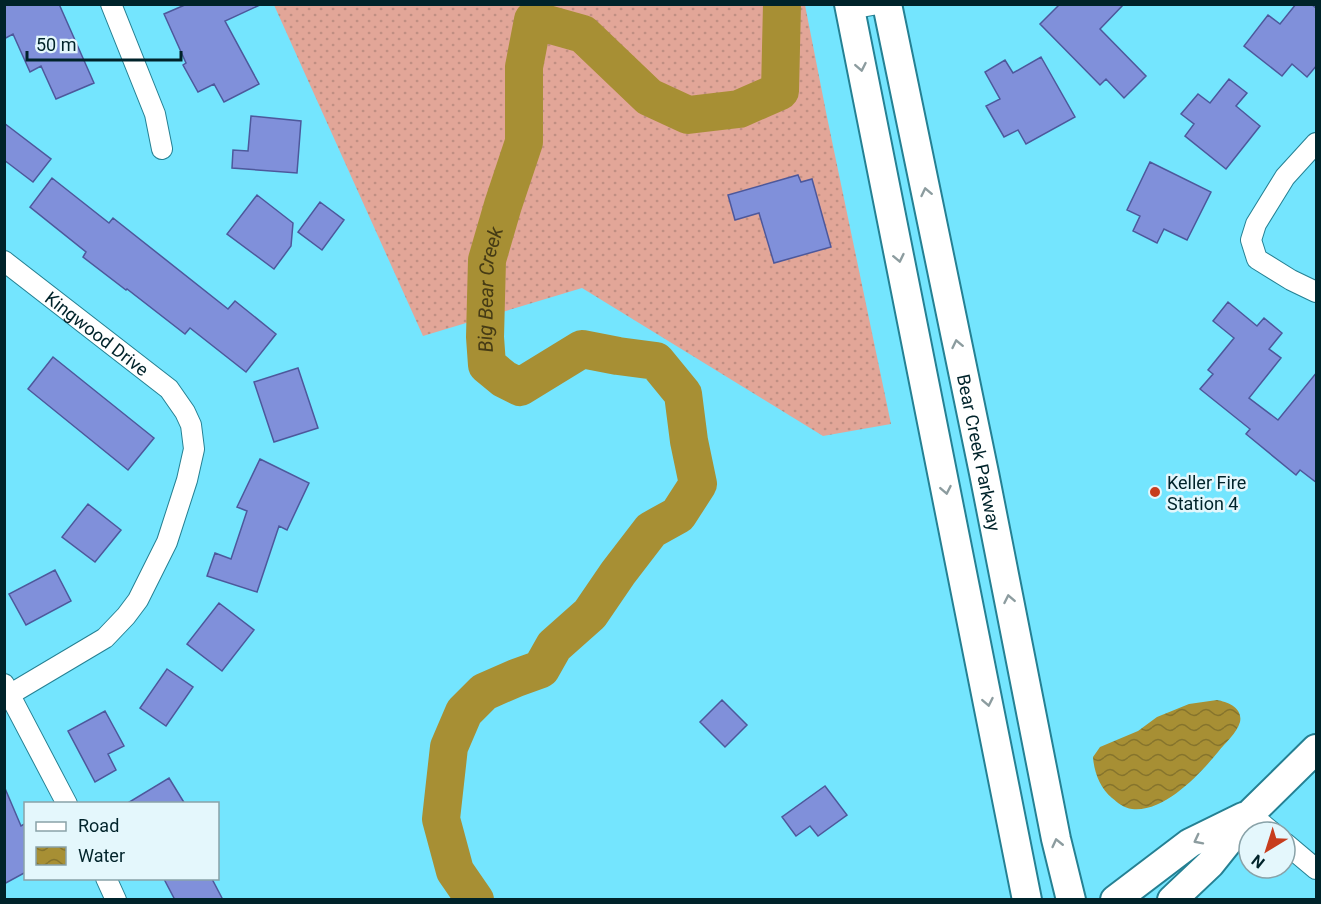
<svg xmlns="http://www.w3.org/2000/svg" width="1321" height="904" viewBox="0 0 1321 904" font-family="Roboto,sans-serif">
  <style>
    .grass { fill: url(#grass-dots) }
    .water { fill: url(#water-waves) }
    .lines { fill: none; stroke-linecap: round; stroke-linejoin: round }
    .river { stroke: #a78f34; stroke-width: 38 }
    .building { fill: #8090da; stroke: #4d589b; stroke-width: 1.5 }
    .street-casing { stroke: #258093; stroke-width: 22 }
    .secondary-casing { stroke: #258093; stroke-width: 32 }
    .street { stroke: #fff; stroke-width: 20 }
    .secondary { stroke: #fff; stroke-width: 28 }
    .oneway { stroke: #8c9c9f }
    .poi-dot { fill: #c73d1d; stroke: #e4f7fc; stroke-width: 2 }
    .labels { text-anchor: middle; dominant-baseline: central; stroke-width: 5; stroke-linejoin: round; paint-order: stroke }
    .street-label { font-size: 18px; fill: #00232a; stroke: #e4f7fc }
    .poi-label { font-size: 18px; fill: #00232a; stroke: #e4f7fc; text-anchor: start }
    .water-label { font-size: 20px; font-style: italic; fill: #463b15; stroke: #e4f7fc }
  </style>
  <defs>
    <pattern id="grass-dots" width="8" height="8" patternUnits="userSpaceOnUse" patternTransform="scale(1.5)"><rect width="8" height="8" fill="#e2a698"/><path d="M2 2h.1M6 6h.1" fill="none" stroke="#c08f83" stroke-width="1.8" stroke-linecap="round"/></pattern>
    <pattern id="water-waves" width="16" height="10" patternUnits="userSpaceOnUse" patternTransform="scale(1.5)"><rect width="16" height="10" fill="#a78f34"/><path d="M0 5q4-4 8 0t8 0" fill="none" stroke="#86742c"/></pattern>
  </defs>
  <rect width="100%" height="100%" fill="#74e5fe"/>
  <path class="grass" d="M274,5H805L827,117L891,424L823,436L582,288L423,336Z"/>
  <path class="water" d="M1217,700C1228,702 1243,708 1240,722C1237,733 1225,743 1218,752C1200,774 1164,813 1132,809C1124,808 1118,803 1112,798C1100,788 1094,772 1093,757L1100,747L1138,731L1157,717L1189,704Z"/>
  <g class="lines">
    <path class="river" id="s1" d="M475,900L455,871L441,819L449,747L464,712L484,692L516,678L541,669L554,646L590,614L618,573L651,530L678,515L698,484L689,441L683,394L656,361L618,356L582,349L520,387L504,379L487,365L485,337L487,260L503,205L524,142V67L533,20L583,34L649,97L688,115L739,109L780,91L782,4"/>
  </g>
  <path class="building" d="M4,4H59L94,83L56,99L41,66L30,72L13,34L4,39Z
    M187,4H262L225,21L259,84L224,102L214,84L198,92L183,65L186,63L164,14Z
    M1060,4H1124L1100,29L1146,76L1124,98L1106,79L1100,85L1040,24Z
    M1296,4H1311L1317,9V65L1307,77L1292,64L1282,76L1244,46L1268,15L1280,24Z
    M1041,57L1075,117L1026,144L1018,130L1004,137L986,106L1000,99L985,72L1005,60L1013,73Z
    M1229,79L1247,93L1236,106L1260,126L1226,169L1185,136L1194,124L1181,114L1198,94L1210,103Z
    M251,116L301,121L297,173L232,168L233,150L248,151Z
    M4,123L51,159L33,182L4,160Z
    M1150,162L1211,192L1187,240L1164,229L1157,243L1133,231L1140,216L1127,210Z
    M798,175L801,182L812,179L831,247L774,263L759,213L735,220L728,195Z
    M52,178L109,223L113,218L228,309L235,301L276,334L246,372L190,328L185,334L127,289L126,290L83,257L86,252L30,207Z
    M257,195L293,223L291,246L274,269L227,234Z
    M320,202L344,220L322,250L298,232Z
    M1228,302L1257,326L1264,318L1282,333L1269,349L1281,358L1249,398L1278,420L1317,372V483L1300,470L1296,475L1246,434L1250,429L1200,389L1213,374L1208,370L1234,338L1213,321Z
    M53,357L154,438L128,470L28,389Z
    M298,368L318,428L274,442L254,382Z
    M260,459L309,483L287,530L279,526L257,592L207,576L215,553L231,559L247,511L237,507Z
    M88,504L121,530L95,562L62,537Z
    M55,570L71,601L26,625L9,594Z
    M219,603L254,630L222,671L187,644Z
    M167,669L193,687L166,726L140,708Z
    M722,700L747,725L725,747L700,722Z
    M105,711L124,746L108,754L116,770L95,782L68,731Z
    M169,778L185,804H126Z
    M4,786L21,826L26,823V872L4,884Z
    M825,786L847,815L818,836L810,826L796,836L782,817Z
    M164,879H212L223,900H175Z"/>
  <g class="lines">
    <defs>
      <g id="street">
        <path d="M111,4L155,114L162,149"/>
        <path d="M850,9L878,4"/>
        <path d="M1316,143L1285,177L1256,224L1251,240L1257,259L1291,280L1316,292"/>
        <path id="s2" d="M4,261L169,389L185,412L191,425L194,449L187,480L167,542L138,600L126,616L105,638L4,698"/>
        <path d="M4,684L67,804"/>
        <path d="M1250,814L1272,832"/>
        <path d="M1285,843L1316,869"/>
        <path d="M106,878L116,900"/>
      </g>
      <g id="secondary">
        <path d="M849,4L1027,900"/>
        <path id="s3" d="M887,4L984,473L1056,839L1071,900"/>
        <path d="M1115,900L1190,843L1243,817"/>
        <path d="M1172,900L1210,864L1250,814L1316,749"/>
      </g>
    </defs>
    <use href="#street" class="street-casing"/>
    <use href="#secondary" class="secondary-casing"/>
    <use href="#street" class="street"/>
    <use href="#secondary" class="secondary"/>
  </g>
  <defs><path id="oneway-chevron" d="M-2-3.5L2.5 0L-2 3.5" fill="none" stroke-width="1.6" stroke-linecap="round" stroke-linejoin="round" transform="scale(1.5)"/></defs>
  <g class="oneway">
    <use href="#oneway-chevron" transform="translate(861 67) rotate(79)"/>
    <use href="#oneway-chevron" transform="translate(926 192) rotate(-102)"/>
    <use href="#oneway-chevron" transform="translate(899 258) rotate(78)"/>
    <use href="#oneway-chevron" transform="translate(957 344) rotate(-102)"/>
    <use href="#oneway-chevron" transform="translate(946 490) rotate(79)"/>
    <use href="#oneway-chevron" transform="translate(1009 599) rotate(-101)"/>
    <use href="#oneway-chevron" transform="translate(988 702) rotate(79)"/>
    <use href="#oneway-chevron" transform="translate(1198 840) rotate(153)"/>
    <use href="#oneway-chevron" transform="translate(1057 843) rotate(-103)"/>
  </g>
  <circle class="poi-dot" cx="1155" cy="492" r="6"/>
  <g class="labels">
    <g class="street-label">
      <text stroke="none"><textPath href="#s2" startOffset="118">Kingwood Drive</textPath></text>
      <text stroke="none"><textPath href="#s3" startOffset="458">Bear Creek Parkway</textPath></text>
    </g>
    <g class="poi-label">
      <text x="1167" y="482">Keller Fire<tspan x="1167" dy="21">Station 4</tspan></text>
    </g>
    <g class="water-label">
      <text stroke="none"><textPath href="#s1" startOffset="933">Big Bear Creek</textPath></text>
    </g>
  </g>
  <rect width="1321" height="904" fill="none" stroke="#00232a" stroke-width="12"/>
  <rect x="24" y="802" width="195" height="78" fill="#e4f7fc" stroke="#89a2a8" stroke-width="1.5"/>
  <rect x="36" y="822" width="30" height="9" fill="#ffffff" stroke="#89a2a8" stroke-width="1.5"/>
  <text x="78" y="832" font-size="18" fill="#00232a">Road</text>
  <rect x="36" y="847" width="30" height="18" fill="url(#water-waves)" stroke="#89a2a8" stroke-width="1.5"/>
  <text x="78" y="862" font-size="18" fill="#00232a">Water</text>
  <g transform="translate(1267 850) rotate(218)"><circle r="28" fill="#e4f7fc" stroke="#89a2a8" stroke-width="1.5"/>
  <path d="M0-4.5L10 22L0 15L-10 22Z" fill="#c73d1d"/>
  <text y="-9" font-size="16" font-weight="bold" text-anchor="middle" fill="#00232a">N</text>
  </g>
  <path d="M27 51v9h154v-9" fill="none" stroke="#00232a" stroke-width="3"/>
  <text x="36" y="51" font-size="18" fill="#00232a" stroke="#e4f7fc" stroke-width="4.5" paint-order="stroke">50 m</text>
</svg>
